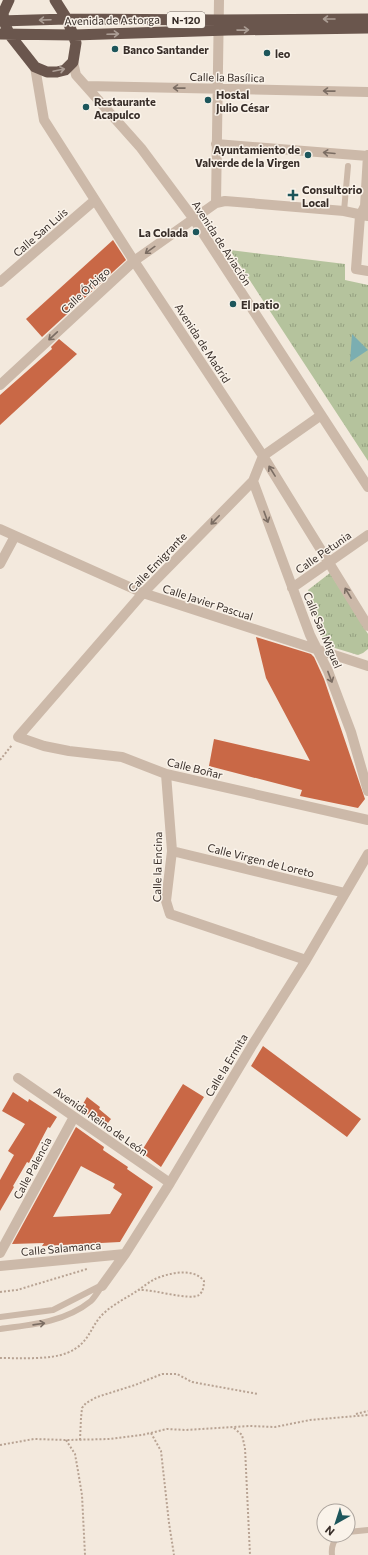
<svg xmlns="http://www.w3.org/2000/svg" width="368" height="1555" viewBox="0 0 368 1555" font-family="Commissioner,sans-serif">
  <style>
    .grass { fill: url(#grass-tufts) }
    .water { fill: #7baeb1 }
    .building { fill: #c96846; fill-rule: evenodd }
    .lines { fill: none; stroke-linecap: round; stroke-linejoin: round }
    .path { stroke: #b8a393; stroke-width: 2; stroke-dasharray: 2 2; stroke-linecap: butt }
    .service { stroke: #ccb9a9; stroke-width: 6 }
    .minor { stroke: #ccb9a9; stroke-width: 10 }
    .trunk { stroke: #6a564d; stroke-width: 11 }
    .oneway { stroke: #ab9d94 }
    .oneway2 { stroke: #7b6d63 }
    .poi-dot { fill: #1d565b; stroke: #faf3ea; stroke-width: 1.5 }
    .labels { text-anchor: middle; dominant-baseline: central; stroke-width: 3; stroke-linejoin: round; paint-order: stroke }
    .shield { fill: #faf3ea; stroke: #726963; stroke-width: 1 }
    .shield-label { font-size: 10px; font-weight: bold; fill: #382e29 }
    .street-label { font-size: 11px; fill: #382e29; stroke: #faf3ea }
    .poi-label { font-size: 11px; font-weight: bold; fill: #382e29; stroke: #faf3ea; text-anchor: start }
  </style>
  <defs>
    <pattern id="grass-tufts" width="24" height="20" patternUnits="userSpaceOnUse"><rect width="24" height="20" fill="#b5c39d"/><path d="M3 7l-1-3M5 7V3M7 7l1-3M15 17l-1-3M17 17v-4M19 17l1-3" fill="none" stroke="#949f80"/></pattern>
  </defs>
  <rect width="100%" height="100%" fill="#f3e9dd"/>
  <path class="grass" d="M230,250L345,264V280L368,285V461Z
    M330,573L368,634V649L363,653L358,655L325,645L308,590Z"/>
  <path class="water" d="M352,334L368,350L350,362Z"/>
  <path class="building" d="M113,240L126,260L42,337L26,319Z
    M59,339L77,354L0,425V395L52,349L51,347Z
    M256,637L311,654L314,657L324,679L365,799L358,808L300,796L302,790L209,766L214,739L310,761L266,678Z
    M263,1046L361,1119L347,1137L251,1066Z
    M183,1084L204,1097L161,1167L141,1152Z
    M13,1092L28,1102L29,1099L57,1117L50,1128L48,1127L29,1163L27,1162L13,1186L14,1187L0,1211V1180L14,1155L8,1151L25,1124L2,1111Z
    M87,1097L100,1107L99,1109L111,1119L105,1127L80,1109Z
    M76,1127L104,1147L103,1150L128,1167L127,1169L153,1187L120,1242L42,1246L44,1243L12,1244ZM81,1166L115,1184L113,1188L122,1194L110,1214L53,1217Z"/>
  <g class="lines">
    <path class="path" d="M0,760L12,745
      M0,1292L17,1290L87,1269
      M0,1358C19,1358 49,1360 67,1353C91,1343 89,1327 104,1313C114,1304 126,1298 137,1291C143,1287 149,1282 155,1279C169,1273 193,1267 204,1281C204,1286 203,1292 199,1295C190,1301 153,1289 139,1290
      M356,1414L368,1411
      M234,1428L242,1435L245,1448L250,1555
      M151,1433L161,1451L169,1523L174,1555
      M66,1440L75,1454L78,1471L82,1495L85,1555
      M80,1440L81,1418L82,1408L86,1403L97,1397L135,1385L162,1374H177L192,1382L258,1394
      M0,1445L34,1439L66,1440L110,1439L142,1435L167,1429L186,1430L250,1426L275,1427L310,1420L368,1415"/>
    <path class="service" d="M344,211L348,166
      M0,1317L53,1310L100,1286
      M0,1329C32,1325 65,1322 91,1301C95,1297 99,1290 102,1286
      M348,1532L368,1530
      M332,1555C331,1547 333,1541 339,1535"/>
    <path class="minor" d="M73,62L76,75L141,148L193,218L368,487
      M35,67L44,120L134,261L263,456L368,626
      M86,86L368,92
      M216,144L368,156
      M368,155L365,206L360,216L356,269L368,271
      M216,203L219,0
      M0,282L95,200
      M0,385L134,261L216,203L225,201L344,211L368,216
      M320,416L263,456L253,481L143,593L18,737L44,746L69,751L122,757L166,774L368,820
      M253,481L310,635L328,671L351,732L368,791
      M0,529L143,593L368,666
      M0,564L15,536
      M292,588L368,535
      M166,774L172,851L166,901L170,914L306,960
      M172,851L345,893
      M18,1078L170,1183
      M0,1253L74,1117
      M0,1266L125,1254
      M102,1286L125,1254L170,1183L253,1044L306,960L368,854"/>
    <path class="trunk" d="M9,0L3,13L4,21L9,34L35,67L47,72H57L65,70L73,62L76,43L67,19L55,0
      M0,21L67,19L219,20L368,19
      M0,34L74,35L228,30L368,28"/>
  </g>
  <defs><path id="oneway-shaft" d="M-6 0H5M1.5-3L5.5 0L1.5 3" fill="none" stroke-width="1.6" stroke-linecap="round" stroke-linejoin="round"/></defs>
  <g class="oneway">
    <use href="#oneway-shaft" transform="translate(329 19) rotate(180)"/>
    <use href="#oneway-shaft" transform="translate(45 20) rotate(178)"/>
    <use href="#oneway-shaft" transform="translate(243 30) rotate(-1)"/>
    <use href="#oneway-shaft" transform="translate(113 34) rotate(-2)"/>
    <use href="#oneway-shaft" transform="translate(59 70) rotate(-12)"/>
  </g>
  <g class="oneway2">
    <use href="#oneway-shaft" transform="translate(179 88) rotate(-179)"/>
    <use href="#oneway-shaft" transform="translate(329 91) rotate(-179)"/>
    <use href="#oneway-shaft" transform="translate(329 153) rotate(-175)"/>
    <use href="#oneway-shaft" transform="translate(150 250) rotate(144)"/>
    <use href="#oneway-shaft" transform="translate(53 336) rotate(137)"/>
    <use href="#oneway-shaft" transform="translate(272 471) rotate(-122)"/>
    <use href="#oneway-shaft" transform="translate(266 517) rotate(70)"/>
    <use href="#oneway-shaft" transform="translate(215 520) rotate(134)"/>
    <use href="#oneway-shaft" transform="translate(348 593) rotate(-121)"/>
    <use href="#oneway-shaft" transform="translate(330 677) rotate(69)"/>
    <use href="#oneway-shaft" transform="translate(39 1324) rotate(-8)"/>
  </g>
  <g class="poi-dot">
    <circle cx="115" cy="49" r="4"/>
    <circle cx="267" cy="53" r="4"/>
    <circle cx="208" cy="100" r="4"/>
    <circle cx="86" cy="107" r="4"/>
    <circle cx="308" cy="155" r="4"/>
    <path d="M291 189h4v4h4v4h-4v4h-4v-4h-4v-4h4z"/>
    <circle cx="196" cy="232" r="4"/>
    <circle cx="233" cy="304" r="4"/>
  </g>
  <g class="labels">
    <rect class="shield" x="167" y="12" width="38" height="16" rx="3"/>
    <g class="shield-label">
      <text x="186" y="20">N-120</text>
    </g>
    <g class="street-label">
      <text transform="translate(112 20) rotate(-1)">Avenida de Astorga</text>
      <text transform="translate(227 77) rotate(1)">Calle la Basílica</text>
      <text transform="translate(40 232) rotate(-41)">Calle San Luis</text>
      <text transform="translate(222 243) rotate(57)">Avenida de Aviación</text>
      <text transform="translate(85 290) rotate(-43)">Calle Órbigo</text>
      <text transform="translate(203 343) rotate(57)">Avenida de Madrid</text>
      <text transform="translate(323 552) rotate(-35)">Calle Petunia</text>
      <text transform="translate(157 562) rotate(-46)">Calle Emigrante</text>
      <text transform="translate(208 602) rotate(18)">Calle Javier Pascual</text>
      <text transform="translate(323 630) rotate(67)">Calle San Miguel</text>
      <text transform="translate(195 768) rotate(14)">Calle Boñar</text>
      <text transform="translate(261 860) rotate(14)">Calle Virgen de Loreto</text>
      <text transform="translate(157 867) rotate(-89)">Calle la Encina</text>
      <text transform="translate(226 1065) rotate(-59)">Calle la Ermita</text>
      <text transform="translate(101 1121) rotate(35)">Avenida Reino de León</text>
      <text transform="translate(32 1168) rotate(-62)">Calle Palencia</text>
      <text transform="translate(61 1248) rotate(-5)">Calle Salamanca</text>
    </g>
    <g class="poi-label">
      <text x="123" y="49">Banco Santander</text>
      <text x="275" y="53">leo</text>
      <text x="216" y="94">Hostal<tspan x="216" dy="13">Julio César</tspan></text>
      <text x="94" y="101">Restaurante<tspan x="94" dy="13">Acapulco</tspan></text>
      <text x="300" y="149" text-anchor="end">Ayuntamiento de<tspan x="300" dy="13">Valverde de la Virgen</tspan></text>
      <text x="302" y="189">Consultorio<tspan x="302" dy="13">Local</tspan></text>
      <text x="188" y="232" text-anchor="end">La Colada</text>
      <text x="241" y="304">El patio</text>
    </g>
  </g>
  <g transform="translate(336 1523) rotate(219)"><circle r="19" fill="#faf3ea" stroke="#aca49d"/>
  <path d="M0-3L7 15L0 10L-7 15Z" fill="#1d565b"/>
  <text y="-6" font-size="11" font-weight="bold" text-anchor="middle" fill="#382e29">N</text>
  </g>
</svg>
